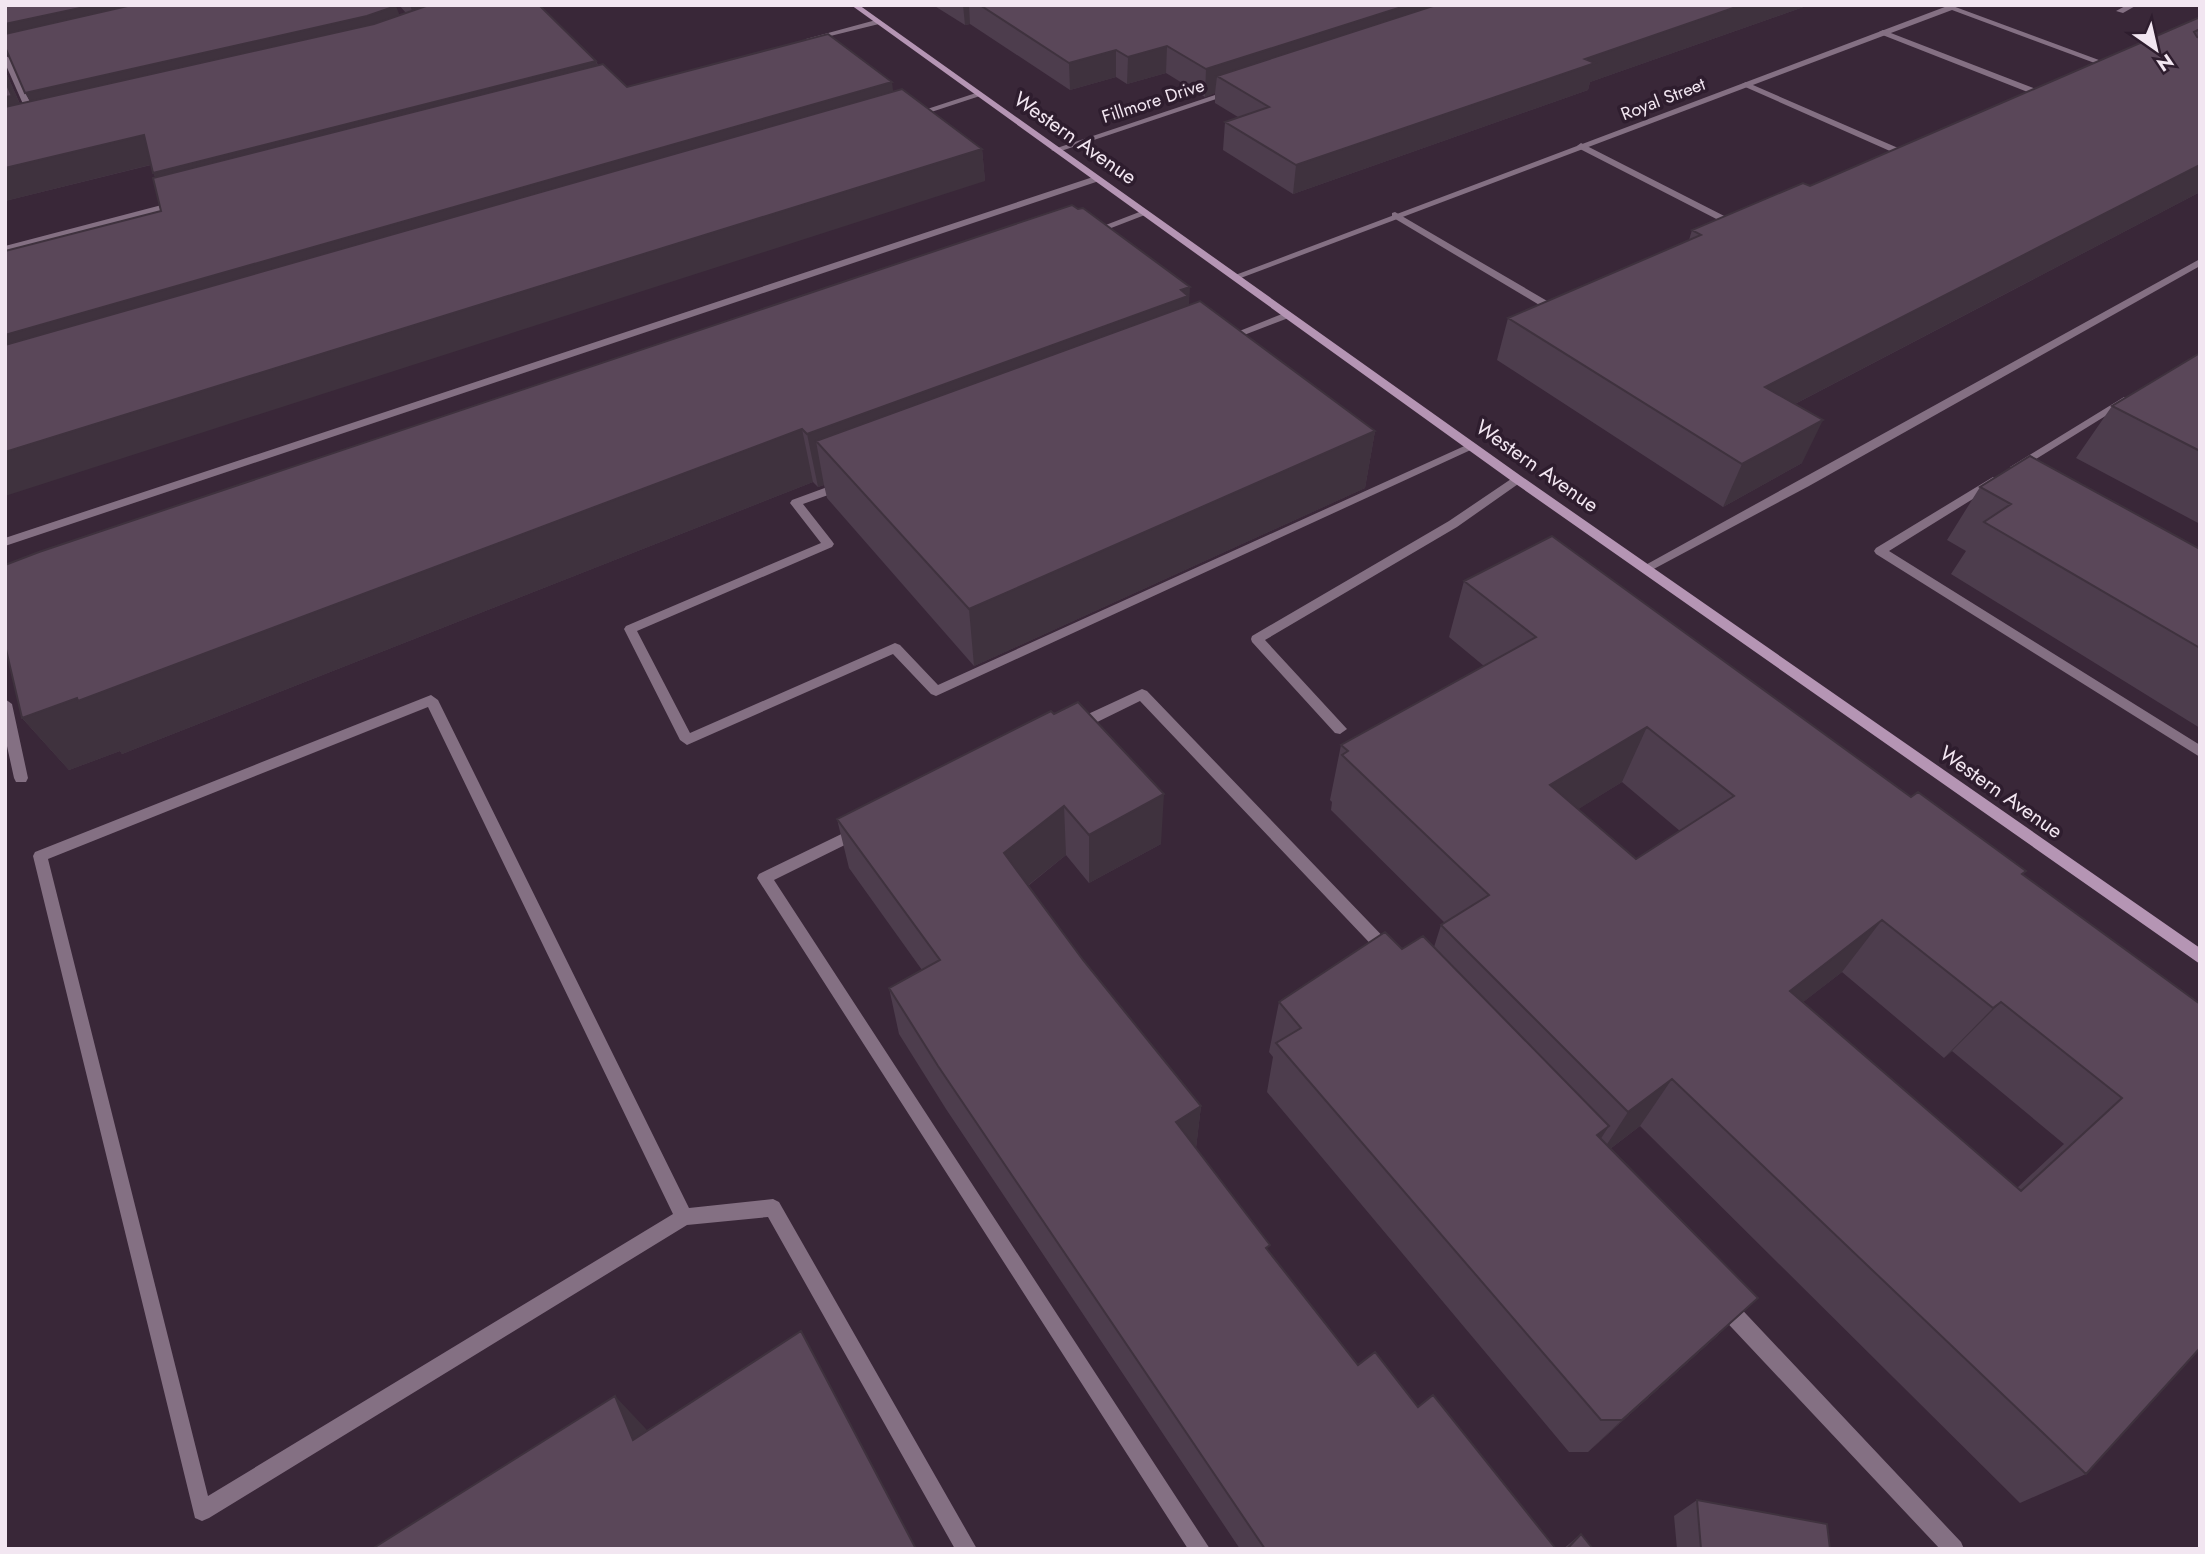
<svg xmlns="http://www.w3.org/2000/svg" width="2205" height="1554" viewBox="0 0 2205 1554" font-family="Jost,sans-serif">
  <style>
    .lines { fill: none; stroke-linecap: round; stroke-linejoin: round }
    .service { fill: #847083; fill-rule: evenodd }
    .minor { fill: #847083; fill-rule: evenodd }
    .secondary { fill: #b595b4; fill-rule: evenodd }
    .wall { fill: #4d3d4d; fill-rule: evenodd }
    .shaded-wall { fill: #3f323e }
    .building { fill: #5a4759; stroke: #3f323e; stroke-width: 2; fill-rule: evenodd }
    .labels { text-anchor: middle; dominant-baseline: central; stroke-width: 7; stroke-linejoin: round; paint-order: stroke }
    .far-street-label { font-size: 18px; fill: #f2e6f1; stroke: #2e1d2e }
    .street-label { font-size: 21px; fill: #f2e6f1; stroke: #2e1d2e }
  </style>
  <rect width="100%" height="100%" fill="#392738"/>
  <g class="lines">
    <path class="service" d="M876,20H879V24L810,41L806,39Z
      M1883,30L2044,92L2045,94L2038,96L1880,34L1879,32Z
      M5,56L11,58L38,120L37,122L30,120L5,63Z
      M1746,82L1905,151L1906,153L1899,155L1743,86L1742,84Z
      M1581,143L1738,223L1740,225L1732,227L1578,148L1577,146Z
      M1096,176L1100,179L1099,181L5,546V538Z
      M177,201L180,202V206L5,252V246Z
      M1142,211L1150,213L1093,235L1085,233Z
      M1395,212L1554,305L1555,307L1546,309L1392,217V213Z
      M2200,259V266L1809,486L1650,571H1642L1640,568Z
      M1287,312L1291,313V317L1231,340L1222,338Z
      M2124,397L2129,400L2128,402L2020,469H2012L2010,467Z
      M1471,443L1477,446L1475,448L936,696L931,694L893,654L687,745L680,740L624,629L626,626L821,543L790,503L792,500L841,482L847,486L845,489L803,504L832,541L834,544L832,547L637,631L690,733L895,643L900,645L938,685Z
      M1517,475L1523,479L1521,482L1457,527L1265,640L1347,729L1340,734L1335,733L1252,642L1251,639L1252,636L1449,521Z
      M1993,477L1999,481L1997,484L1889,551L2200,745V757L1876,554L1874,551L1876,548Z
      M1142,689L1147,691L1393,947L1396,952L1393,957L1388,959L1383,957L1140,701L1083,729L1078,730L1071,725L1073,721Z
      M431,695L438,700L689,1208L773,1199L779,1202L977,1549H955L768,1217L687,1225L209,1518L202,1521L195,1518L33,856L35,852ZM428,707L673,1214L208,1496L48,859Z
      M5,699L12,704L28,778L26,782H16L14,778L5,737Z
      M858,826L863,828L865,832L863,836L774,880L1210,1549H1188L757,878L759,874Z
      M1725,1297L1732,1299L1961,1542L1964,1549H1940L1718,1313L1716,1306L1718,1299Z"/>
    <path class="minor" d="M1950,5L2107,63L2100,65L1952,10L1238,279L1230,277Z
      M2127,5H2137L2123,13L2116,11Z
      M1230,90L1237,92L1058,152L1051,150Z
      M976,93L983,95L916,117L909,115Z"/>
    <path class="secondary" d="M851,5H859L1521,476L2200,948V964L1513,482Z"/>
  </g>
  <path class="wall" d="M5,5L399,16L406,13L399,5H539L596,61L598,65L627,87L893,91L982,149L985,181L161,211L155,177L151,165L5,201V70L20,104L30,102L8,53H6Z
    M933,5H1809L1590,82L1588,90L1293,194L1223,150L1225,122L1238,117L1215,103V93L1205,97L1166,73L1127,84L1116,77L1070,90L970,24L965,25Z
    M2200,17V192L1795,404L1802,463L1723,507L1497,360L1508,318L1689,240L1692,230L1810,186Z
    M1189,305L1375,431L1365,488L974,666L827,498L824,485L818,487L813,482L122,754L120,751L69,770L22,718L5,645Z
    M2200,353V524L2076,458L2112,406Z
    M1980,487L2200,549V728L1951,574L1966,551L1947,540Z
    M1464,581L1911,797L2026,871L2022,875L2200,1004L2086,1474L2020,1503L1640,1126L1610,1149L1758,1298L1717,1336L1588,1452H1569L1267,1092L1273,1057L1269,1052L1279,1002L1402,949L1434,947L1441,925L1445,923L1331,810L1332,802L1330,800L1341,745L1484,666L1449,637ZM1622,782L1680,831L1636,859L1578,809ZM1842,972L1944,1058L1952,1051L2064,1144L2017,1188L1803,1002Z
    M1054,714L1161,844L1089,883L1066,855L1028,886L1083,960L1201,1106L1196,1148L1268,1251L1358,1365L1418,1407L1556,1549H1240L946,1109L899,1034L889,988L922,970L849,868L837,819Z
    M1697,1500L1830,1549H1677L1674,1516Z
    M1581,1534L1593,1549H1563Z"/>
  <path class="shaded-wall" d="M94,5H225L6,53L5,57V24Z
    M410,5H485L418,28Z
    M963,5H969L970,24L965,25Z
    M1408,5H1484L1217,76L1215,93L1205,97L1206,69Z
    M1742,5H1809L1590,82L1588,90L1293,194L1296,165L1585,59Z
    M396,6L406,32L41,120L25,93Z
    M1167,46L1166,73L1127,84L1128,57Z
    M1116,50V77L1070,90L1069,63Z
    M596,61L604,87L168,201L153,173Z
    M5,70L28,123L5,128Z
    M892,82L896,114L5,377V335Z
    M144,135L158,163L5,201V168Z
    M982,149L985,181L5,496V452Z
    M2200,165V192L1747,429L1765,387Z
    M1190,287L1187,339L816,441L824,485L818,487L807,434Z
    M1823,420L1802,463L1723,507L1742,464Z
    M802,429L813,482L122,754L120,751L69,770L22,718Z
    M1375,431L1365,488L974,666L969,609Z
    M1647,727L1622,782L1529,840L1550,785Z
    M1164,794L1161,844L1089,883V835Z
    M1064,806L1066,855L1008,901L1004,853Z
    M1882,920L1842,972L1753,1041L1790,991Z
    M2001,1002L1952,1051L1944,1058L1993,1008Z
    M1672,1079L1640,1126L1598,1158L1628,1112Z
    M1201,1106L1196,1148L1172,1163L1176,1122Z
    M1609,1126L1580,1171L1597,1135Z
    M1758,1298L1717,1336L1588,1452L1622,1420Z
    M615,1396L647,1430L664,1471L633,1440Z"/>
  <path class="building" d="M5,5H94L5,24Z
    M132,5H395L396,6L367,16L25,93L5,47V34Z
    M429,5H539L596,61L153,173L144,135L5,168V107L374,24Z
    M980,5H1408L1206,69L1167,46L1128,57L1116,50L1069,63Z
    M1436,5H1742L1585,59L1595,63L1296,165L1225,122L1269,107L1217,76Z
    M2200,17V29L2194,32L2197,37L2200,38V165L1765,387L1823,420L1742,464L1508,318L1701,235L1692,230L1803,183L1810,186Z
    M828,34L892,82L5,335V251L161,211L153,178L603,64L627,87Z
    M5,80L12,96L5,97Z
    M902,89L982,149L5,452V345Z
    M1072,205L1078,209L1083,208L1190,287L1181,290L1188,296L807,434L802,429L78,701L77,698L22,718L5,645V565L39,552Z
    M1200,301L1375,431L969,609L816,441Z
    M2200,353V451L2112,406Z
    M2030,456L2200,549V648L1984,522L2011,504L1980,487Z
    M1552,536L1911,797L1918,792L2026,871L2022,874L2200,1004V1348L2086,1474L1672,1079L1628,1112L1441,925L1489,895L1342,755L1348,751L1341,745L1536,637L1464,581ZM1647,727L1734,796L1636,859L1550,785ZM1882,920L1993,1008L2001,1002L2122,1098L2021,1191L1790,991Z
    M1078,702L1164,794L1089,835L1064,806L1004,853L1083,960L1201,1106L1176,1122L1270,1245L1266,1248L1358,1365L1375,1352L1418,1407L1433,1395L1556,1549H1265L938,1066L889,988L940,960L837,819L1051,711L1054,714Z
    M1385,932L1402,949L1423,936L1609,1126L1597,1135L1758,1298L1622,1420H1601L1276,1043L1301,1028L1279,1002Z
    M801,1331L916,1549H372L615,1396L633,1440Z
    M1697,1500L1827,1524L1830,1549H1701Z
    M1581,1534L1593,1549H1567Z"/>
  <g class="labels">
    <g class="far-street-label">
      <text transform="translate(1663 99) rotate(-21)">Royal Street</text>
      <text transform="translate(1153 101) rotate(-18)">Fillmore Drive</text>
    </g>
    <g class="street-label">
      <text transform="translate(1075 138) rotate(35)">Western Avenue</text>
      <text transform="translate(1537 466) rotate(35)">Western Avenue</text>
      <text transform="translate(2001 792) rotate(35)">Western Avenue</text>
    </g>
  </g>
  <rect width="2205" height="1554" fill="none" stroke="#f2e6f1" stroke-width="14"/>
  <g transform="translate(2156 49) rotate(146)" stroke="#2e1d2e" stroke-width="5" paint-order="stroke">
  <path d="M0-5L12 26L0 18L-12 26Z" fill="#f2e6f1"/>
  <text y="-10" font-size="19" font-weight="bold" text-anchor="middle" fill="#f2e6f1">N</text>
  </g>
</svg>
